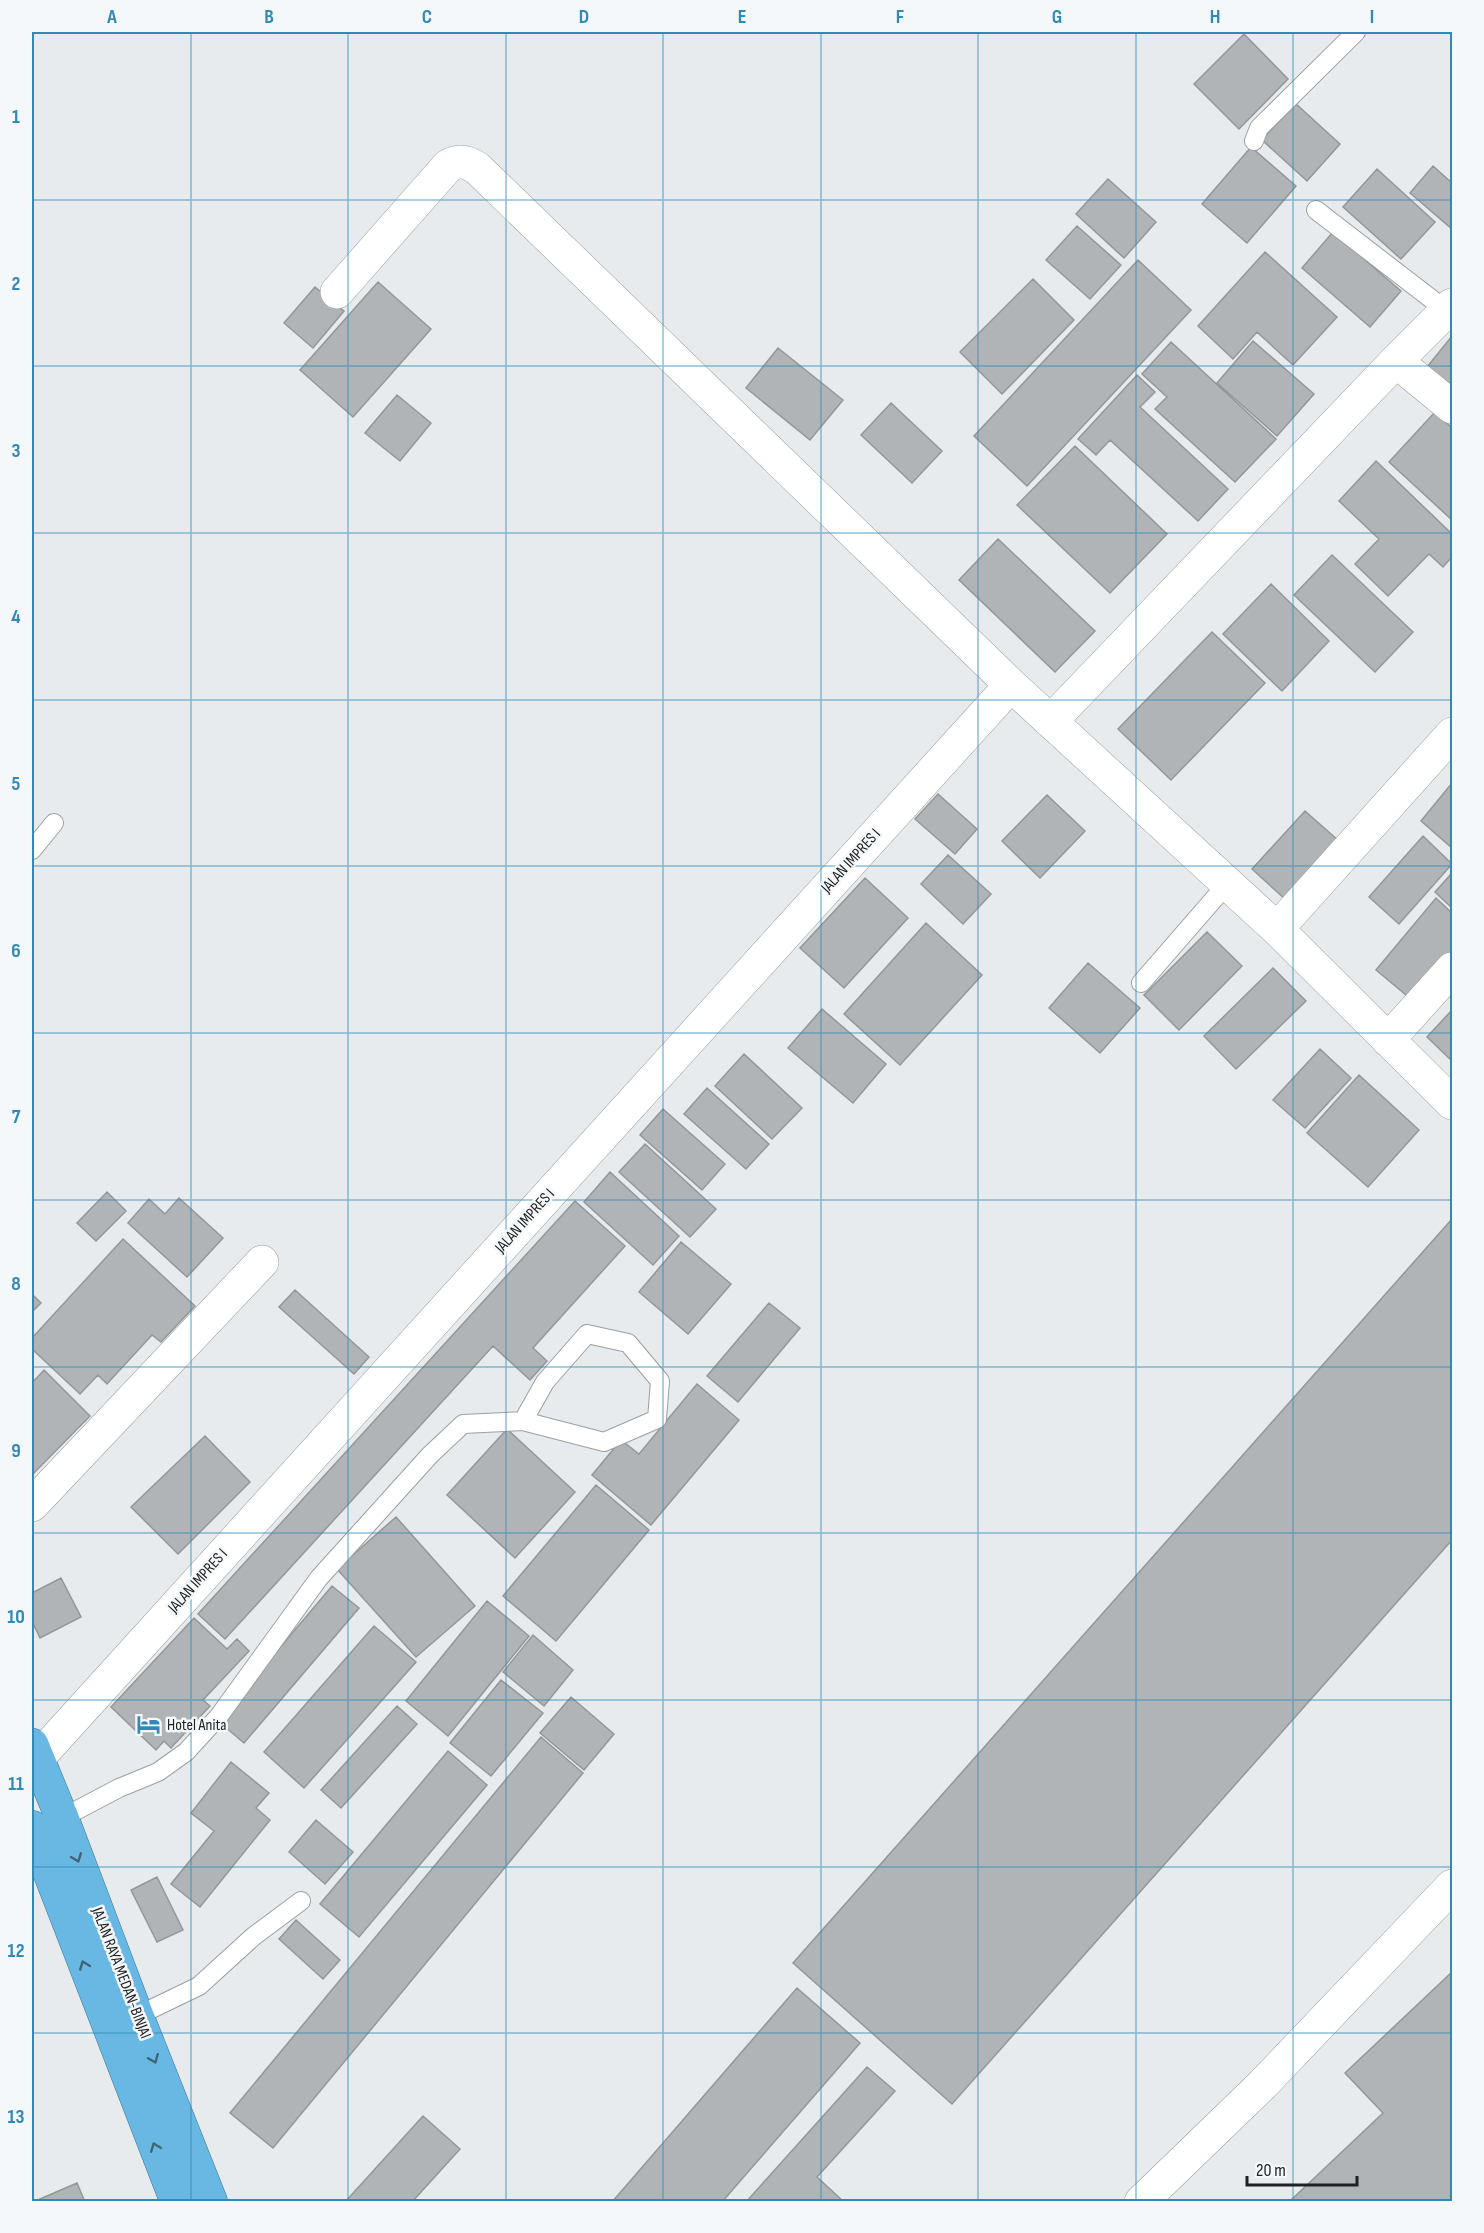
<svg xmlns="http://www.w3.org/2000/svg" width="1484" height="2233" viewBox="0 0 1484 2233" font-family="'Sofia Sans Condensed',sans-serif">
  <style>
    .building { fill: #b1b4b6; stroke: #949799; stroke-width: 1.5 }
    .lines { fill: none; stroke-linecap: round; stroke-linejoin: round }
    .service-casing { stroke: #9c9fa1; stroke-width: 20 }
    .minor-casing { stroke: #9c9fa1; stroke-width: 34 }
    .trunk-casing { stroke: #36789b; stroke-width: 34 }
    .service { stroke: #fff; stroke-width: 18 }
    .minor { stroke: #fff; stroke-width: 33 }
    .trunk { stroke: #68b8e3; stroke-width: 33 }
    .oneway { stroke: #406579 }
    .grid { fill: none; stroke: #3189b7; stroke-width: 1.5; stroke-opacity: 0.55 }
    .labels { text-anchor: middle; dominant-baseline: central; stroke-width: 5; stroke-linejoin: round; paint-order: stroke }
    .street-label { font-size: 16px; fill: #202122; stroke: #f5f8fa }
    .poi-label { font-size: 16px; fill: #202122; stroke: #f5f8fa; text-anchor: start }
    .neatline { fill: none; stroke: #3189b7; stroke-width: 2 }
    .grid-label { font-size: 20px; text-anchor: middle; font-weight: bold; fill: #3189b7 }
  </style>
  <rect width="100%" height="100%" fill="#e8ebed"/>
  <path class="building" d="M1244,34L1288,79L1239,129L1194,84Z
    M1295,103L1340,144L1307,181L1262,140Z
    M1251,147L1296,186L1247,243L1202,204Z
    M1433,166L1452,183V229L1410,193Z
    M1377,169L1435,222L1401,259L1343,207Z
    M1108,179L1156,222L1124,258L1076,214Z
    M1077,226L1121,265L1090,299L1046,260Z
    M1333,232L1401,291L1370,327L1302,268Z
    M1265,252L1337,317L1293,365L1257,332L1233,359L1198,326Z
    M1138,260L1191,310L1027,486L974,436Z
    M1033,279L1074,320L1002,394L960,352Z
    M378,282L431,329L353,417L300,370Z
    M315,287L344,311L313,348L284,323Z
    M1452,336V388L1427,367Z
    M1253,341L1314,394L1277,436L1217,383Z
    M1171,342L1276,439L1235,482L1155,409L1167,397L1142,374Z
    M778,348L843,400L810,440L746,388Z
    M1137,375L1155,392L1140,407L1228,489L1198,521L1110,440L1096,455L1078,439Z
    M397,395L431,423L400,461L365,433Z
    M891,403L942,451L912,483L861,435Z
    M1435,412L1452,428V520L1389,462Z
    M1075,446L1167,534L1110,593L1017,505Z
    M1376,461L1452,534V557L1443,567L1429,554L1388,596L1355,564L1379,539L1339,501Z
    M998,539L1095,631L1055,672L959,580Z
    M1332,555L1413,632L1375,672L1294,595Z
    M1271,584L1329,641L1282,691L1223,634Z
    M1212,632L1265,683L1171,780L1118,729Z
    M1452,783V848L1421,821Z
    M938,794L977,829L955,854L915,819Z
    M1047,795L1085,831L1040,878L1002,841Z
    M1305,811L1339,841L1286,900L1252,869Z
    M1423,836L1452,864L1399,924L1369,897Z
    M948,855L991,894L963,924L921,884Z
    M1452,873V908L1435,892Z
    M865,878L908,918L844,988L800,948Z
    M1436,898L1452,913V964L1418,1005L1376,970Z
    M926,923L982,975L900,1065L844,1014Z
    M1207,932L1242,966L1179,1030L1144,995Z
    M1088,963L1140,1008L1100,1053L1049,1008Z
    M1273,968L1306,1001L1236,1069L1204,1036Z
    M822,1009L886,1064L853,1103L788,1048Z
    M1452,1010V1061L1427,1037Z
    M1320,1049L1351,1078L1305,1128L1273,1100Z
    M744,1054L802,1108L772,1139L715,1086Z
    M1359,1075L1419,1130L1368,1187L1307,1133Z
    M707,1088L769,1144L746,1169L684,1114Z
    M663,1109L725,1164L702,1190L640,1135Z
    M645,1144L716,1209L690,1237L619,1172Z
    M610,1172L679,1236L653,1265L584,1202Z
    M107,1192L126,1211L96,1241L77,1223Z
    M179,1198L223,1238L187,1277L128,1223L149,1199L165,1214Z
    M575,1201L625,1246L533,1348L547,1361L530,1380L493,1346L225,1639L198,1614Z
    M1452,1219V1540L952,2104L793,1963Z
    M123,1239L195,1306L161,1342L152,1335L107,1384L98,1375L80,1394L32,1349V1338Z
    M681,1242L731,1284L688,1334L639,1292Z
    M295,1290L369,1357L354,1374L279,1307Z
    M32,1294L41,1303L32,1312Z
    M769,1303L800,1328L738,1402L707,1376Z
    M44,1370L90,1416L32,1475V1383Z
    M697,1384L739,1420L651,1525L592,1475L621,1440L639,1454Z
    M507,1429L575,1492L515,1558L447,1495Z
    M205,1436L250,1482L178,1554L131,1507Z
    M596,1485L649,1530L556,1641L503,1596Z
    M396,1517L475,1606L416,1657L337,1569Z
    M61,1578L81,1617L40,1638L32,1621V1593Z
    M332,1586L359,1608L244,1743L218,1721Z
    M487,1601L529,1636L448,1736L406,1701Z
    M194,1618L227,1649L237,1639L249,1651L203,1700L210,1706L171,1748L164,1741L156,1750L111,1707Z
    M374,1626L416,1662L304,1788L264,1752Z
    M533,1635L573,1670L544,1706L503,1672Z
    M501,1680L543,1713L491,1776L450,1743Z
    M571,1697L614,1734L584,1770L540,1733Z
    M397,1706L417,1724L341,1808L321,1790Z
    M541,1737L583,1773L273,2148L230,2113Z
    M448,1751L487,1785L359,1937L320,1904Z
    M231,1762L269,1793L256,1808L270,1820L200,1907L171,1884L214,1831L191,1813Z
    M316,1820L353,1852L325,1884L289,1852Z
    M157,1877L183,1930L157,1942L131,1890Z
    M296,1920L340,1960L323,1979L279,1939Z
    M1452,1972V2202H1289L1383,2113L1345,2073Z
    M797,1988L860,2043L722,2202H612Z
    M867,2067L895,2091L817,2177L844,2202H746Z
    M423,2116L460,2149L412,2202H345Z
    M77,2183L85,2202H33Z"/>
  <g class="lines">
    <defs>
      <path id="service" d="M1254,141L1259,128L1356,32
        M1316,210L1447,311
        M32,850L54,823
        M1141,983L1227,884
        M62,1818L119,1788L158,1772L186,1752L219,1716L319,1578L430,1455L463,1424L523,1421L604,1442L657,1419L660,1381L628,1343L587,1334L545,1382L523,1421
        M137,2016L199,1986L254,1936L301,1901"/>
      <path id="minor" d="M337,292L448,166C459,159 467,162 477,168L1011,685L1277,929L1452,1103
        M1396,361L1452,407
        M1051,721L1396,361L1452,305
        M1277,929L1452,734
        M1388,1040L1452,969
        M32,1505L262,1262
        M38,1758L1011,685
        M1141,2202L1262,2085L1452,1886"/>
      <path id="trunk" d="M32,1745L62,1818L137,2016L211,2202
        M32,1827L177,2202"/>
    </defs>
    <use href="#service" class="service-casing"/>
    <use href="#minor" class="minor-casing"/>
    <use href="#trunk" class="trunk-casing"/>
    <use href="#service" class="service"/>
    <use href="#minor" class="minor"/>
    <use href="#trunk" class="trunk"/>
  </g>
  <defs><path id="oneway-chevron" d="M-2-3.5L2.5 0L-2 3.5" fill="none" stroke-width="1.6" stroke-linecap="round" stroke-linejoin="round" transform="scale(1.5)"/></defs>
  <g class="oneway">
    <use href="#oneway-chevron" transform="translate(77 1858) rotate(69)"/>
    <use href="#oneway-chevron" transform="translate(84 1965) rotate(-111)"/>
    <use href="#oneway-chevron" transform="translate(154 2059) rotate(68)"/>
    <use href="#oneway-chevron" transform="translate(155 2147) rotate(-111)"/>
  </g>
  <path class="grid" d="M191,32V2202M348,32V2202M506,32V2202M663,32V2202M821,32V2202M978,32V2202M1136,32V2202M1293,32V2202M32,200H1452M32,366H1452M32,533H1452M32,700H1452M32,866H1452M32,1033H1452M32,1200H1452M32,1367H1452M32,1533H1452M32,1700H1452M32,1867H1452M32,2033H1452"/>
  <defs>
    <symbol id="hotel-bare" viewBox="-9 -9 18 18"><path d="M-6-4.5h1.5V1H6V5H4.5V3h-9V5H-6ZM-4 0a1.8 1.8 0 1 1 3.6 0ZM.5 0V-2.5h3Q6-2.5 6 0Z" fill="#3189b7" stroke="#f5f8fa" stroke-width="2.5" paint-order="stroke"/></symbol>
  </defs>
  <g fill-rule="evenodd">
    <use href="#hotel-bare" x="132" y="1708" width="33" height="33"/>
  </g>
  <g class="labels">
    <g class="street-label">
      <text transform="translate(851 861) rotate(-48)">JALAN IMPRES I</text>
      <text transform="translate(525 1221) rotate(-48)">JALAN IMPRES I</text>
      <text transform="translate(198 1581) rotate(-48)">JALAN IMPRES I</text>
      <text transform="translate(121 1973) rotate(69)">JALAN RAYA MEDAN-BINJAI</text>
    </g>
    <g class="poi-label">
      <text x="167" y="1725">Hotel Anita</text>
    </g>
  </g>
  <rect width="1484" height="2233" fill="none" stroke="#f5f8fa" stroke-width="66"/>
  <path d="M1247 2176v9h110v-9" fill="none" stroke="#202122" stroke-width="3"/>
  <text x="1256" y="2176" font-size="18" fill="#202122" stroke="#f5f8fa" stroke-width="4.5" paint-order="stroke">20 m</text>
  <rect x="33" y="33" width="1418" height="2167" class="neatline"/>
  <g class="grid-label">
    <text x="112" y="23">A</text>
    <text x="269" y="23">B</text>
    <text x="427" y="23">C</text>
    <text x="584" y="23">D</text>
    <text x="742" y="23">E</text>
    <text x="900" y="23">F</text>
    <text x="1057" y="23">G</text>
    <text x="1215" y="23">H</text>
    <text x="1372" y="23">I</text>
    <text x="16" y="123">1</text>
    <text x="16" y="290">2</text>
    <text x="16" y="457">3</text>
    <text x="16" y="623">4</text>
    <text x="16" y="790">5</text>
    <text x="16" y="957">6</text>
    <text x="16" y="1123">7</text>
    <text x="16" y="1290">8</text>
    <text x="16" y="1457">9</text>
    <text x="16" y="1623">10</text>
    <text x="16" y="1790">11</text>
    <text x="16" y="1957">12</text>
    <text x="16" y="2123">13</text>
  </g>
</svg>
